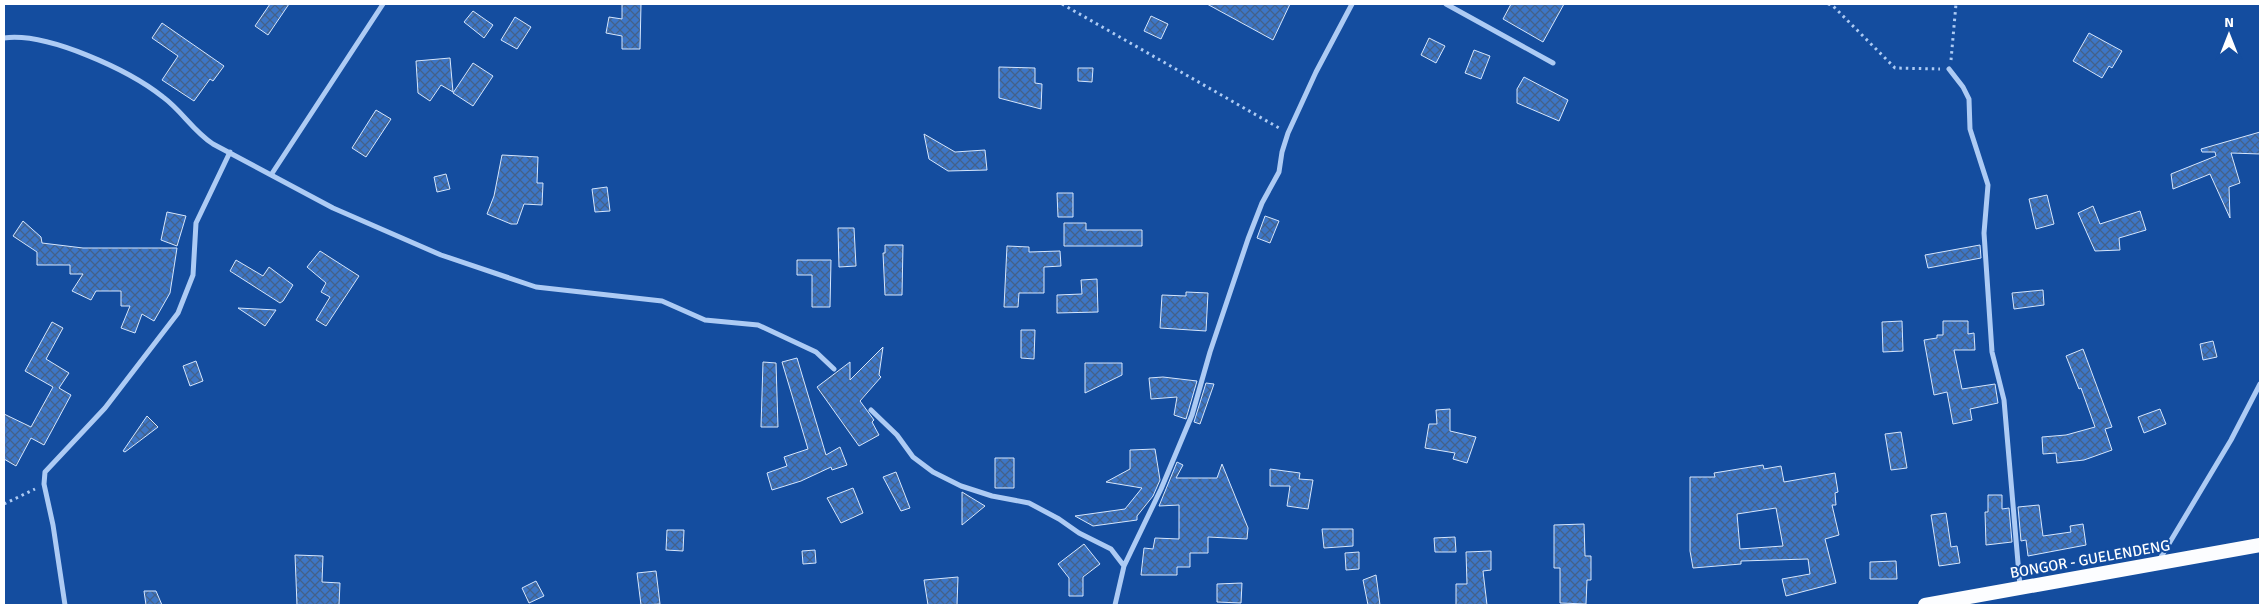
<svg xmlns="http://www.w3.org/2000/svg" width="2264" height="609" viewBox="0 0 2264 609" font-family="Signika,sans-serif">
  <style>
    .building { fill: url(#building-cross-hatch); stroke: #d5e6fd; fill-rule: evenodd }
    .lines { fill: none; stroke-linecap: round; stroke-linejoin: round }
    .path { stroke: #adcbf4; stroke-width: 3; stroke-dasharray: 2.5 4; stroke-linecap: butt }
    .minor { stroke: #adcbf4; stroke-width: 5 }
    .trunk { stroke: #fcfdff; stroke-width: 14 }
    .labels { text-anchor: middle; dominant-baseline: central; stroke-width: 4; stroke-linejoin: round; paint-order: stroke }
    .street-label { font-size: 15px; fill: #fff; stroke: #144d9f }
  </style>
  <defs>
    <pattern id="building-cross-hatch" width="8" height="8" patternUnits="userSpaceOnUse" patternTransform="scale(1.25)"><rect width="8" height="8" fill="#3d76c6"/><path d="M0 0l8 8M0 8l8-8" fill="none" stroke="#446189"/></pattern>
  </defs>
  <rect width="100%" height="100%" fill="#144d9f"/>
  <path class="building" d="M270,4H289L268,35L255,26Z
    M622,4H641L640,49H622V36L606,33L609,17L622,19Z
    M1207,4H1290L1273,40Z
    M1511,4H1564L1543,42L1503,19Z
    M473,11L493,25L484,38L464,22Z
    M1151,16L1168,24L1161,39L1144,31Z
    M515,17L531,27L517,49L501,40Z
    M162,23L224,66L213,81L210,79L194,101L162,80L178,56L152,38Z
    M2089,33L2122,51L2112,68L2109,66L2102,78L2073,61Z
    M1429,38L1445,46L1436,63L1421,55Z
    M1474,50L1490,56L1481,79L1465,73Z
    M450,58L453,92L441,85L430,101L418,93L416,61Z
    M473,63L493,76L473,106L453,93Z
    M999,67L1035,68V83L1042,84L1041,109L999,98Z
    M1078,68H1093L1092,82L1078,81Z
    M1524,77L1568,100L1559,121L1517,103V89Z
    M376,110L391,119L366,157L352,148Z
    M2260,132V154L2231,153L2240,183L2229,187L2230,218L2210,174L2173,189L2171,174L2216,156L2215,152H2202L2201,149Z
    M924,134L955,152L985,150L987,170L948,171L929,159Z
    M502,155L538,157L537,183H543L542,205L524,204L517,224H511L487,214L494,196Z
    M446,174L450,189L437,192L434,177Z
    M607,187L610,211L595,212L592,189Z
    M1057,193H1073V217H1058Z
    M2047,195L2054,224L2036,229L2029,199Z
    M2093,206L2100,224L2140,211L2146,230L2119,238L2120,250L2095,251L2078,213Z
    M167,212L186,216L177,246L161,240Z
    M1265,216L1279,221L1270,243L1257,238Z
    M23,221L41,237L42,243L83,248H177L170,293L154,321L142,314L135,333L121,328L130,306H121V291H96L91,300L72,291L83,274H70V265H37V252L13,236Z
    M1064,223H1086V230H1142V246H1064Z
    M838,228H854L856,266L839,267Z
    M885,245H903L902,295H885L883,253H885Z
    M1980,245L1981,258L1928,268L1925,255Z
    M1007,246L1029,247V252L1060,251L1061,266L1044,267V293H1019L1018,307H1004Z
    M320,251L359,276L326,326L316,320L330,297L321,292L326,283L307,267Z
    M236,260L263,276L269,267L293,285L283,301L280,303L230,271Z
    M797,260H831L830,307H812V275H797Z
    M1097,279L1098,312L1057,313V295L1082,294L1081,280Z
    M2043,290L2044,305L2014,309L2012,293Z
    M1186,292L1208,293L1206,331L1160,328L1162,295L1186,296Z
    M238,308L276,310L265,326Z
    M1902,321L1903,351L1883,352L1882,322Z
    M1943,321H1968V334L1974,333L1975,350H1954L1962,389L1995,384L1998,403L1970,409L1972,420L1953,424L1947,392L1934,395L1924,340L1937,338V335H1943Z
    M52,322L63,328L46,359L69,373L59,388L71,395L44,445L31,438L16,466L4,459V414L31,427L53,387L25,371Z
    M1021,330H1035L1034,359L1021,358Z
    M2213,341L2217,357L2203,360L2200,344Z
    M883,347L879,375L881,377L860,401L874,420L872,422L879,435L859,446L817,387L850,362V380Z
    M2083,349L2112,427L2105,429L2112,450L2084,460L2057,463L2056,453L2043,454L2042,437L2066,435L2095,427L2081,388L2079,389L2066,356Z
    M797,358L826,455L840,447L847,465L832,470L831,467L801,481L772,490L767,473L787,466L784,457L808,449L782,362Z
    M196,361L203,381L190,386L183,366Z
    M763,362L776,363L778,427H761Z
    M1085,363H1122V375L1085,393Z
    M1163,377L1197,381L1186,419L1174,415L1177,397L1151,399L1149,378Z
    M1206,383L1214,384L1200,424L1194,422Z
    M1450,409V431L1476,437L1467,463L1453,459L1455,453L1425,448L1429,424H1437L1436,410Z
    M2160,409L2166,424L2144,433L2138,417Z
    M147,416L158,427L125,452L123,451Z
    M1901,432L1907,468L1891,470L1885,434Z
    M1155,449L1160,480L1153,496L1137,516V520L1093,526L1075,516L1125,509L1142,488L1106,482L1130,469V450Z
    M995,458H1014V488H995Z
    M1177,462L1183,465L1176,478H1217L1222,464L1248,528L1247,539L1208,537V553H1190V567H1177V575H1141L1144,548L1153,549L1155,538L1179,539V505L1159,506Z
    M1763,465L1764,469L1781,466L1784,482L1835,473L1838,492L1835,493L1836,505H1832L1839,535L1825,539L1836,583L1786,596L1782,579L1810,574L1808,559L1741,561V564L1693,568L1690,551V477H1715L1714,473ZM1776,508L1783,546L1740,549L1737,514Z
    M1270,469L1300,473L1299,479L1313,480L1308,509L1287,506L1290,486H1270Z
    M896,472L910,508L901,511L883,477Z
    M853,488L863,513L841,523L827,498Z
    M962,492L985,506L962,525Z
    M1988,495H2002V509L2009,508L2012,542L1986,545L1985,512H1988Z
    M2039,505L2043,536L2071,532L2070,526L2083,524L2086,545L2028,556L2026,540L2021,541L2018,507Z
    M1946,513L1951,547L1957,546L1960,563L1939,566L1931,515Z
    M1584,524L1585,556H1591V580H1587L1586,604L1560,603V568H1554V525Z
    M1322,529H1353V546L1324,548Z
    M667,530H684L683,551L666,550Z
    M1455,537L1456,552H1435L1434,538Z
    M1084,544L1100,564L1083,577V596H1069V578L1058,564Z
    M815,550L816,563L803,564L802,551Z
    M1491,551V570L1483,571L1487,605H1456V584H1467L1466,552Z
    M1359,552V569L1346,570L1345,553Z
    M295,555L323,556L322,582L340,583L339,605H297Z
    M1896,561L1897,579H1870V562Z
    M656,571L660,604L641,605L637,573Z
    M1376,575L1380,605H1368L1363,580Z
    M958,577L957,605H928L924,580Z
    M536,581L544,596L529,603L522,588Z
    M1242,583L1241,603L1217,602V584Z
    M144,591H156L162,605H146Z"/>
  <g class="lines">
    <path class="path" d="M1062,4L1279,128
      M1828,4L1832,5L1895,68L1940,69
      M1951,60L1956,4
      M4,504L35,489"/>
    <path class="minor" d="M1446,4L1553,63
      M4,38C47,32 129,70 163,97C182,111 193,131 213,144L333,208L441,255L536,287L662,301L705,320L758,325L816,352L834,369
      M1949,69L1963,87L1969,99L1970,129L1988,185L1984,233L1992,352L2004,400L2020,586
      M271,175L383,4
      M871,410L897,435L913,457L933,472L961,486L992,496L1029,503L1059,519L1079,533L1111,549L1124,566
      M2158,562L2231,440L2260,384
      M65,605L53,525L44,484L45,472L105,408L178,313L193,275L196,223L230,152
      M1115,605L1124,566L1161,489L1192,415L1210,352L1248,239L1262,203L1279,172L1282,152L1288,133L1316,72L1352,4"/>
    <path class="trunk" d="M1925,605L2260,545"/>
  </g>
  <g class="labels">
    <g class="street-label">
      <text transform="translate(2090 559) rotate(-10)">BONGOR - GUELENDENG</text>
    </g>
  </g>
  <rect width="2264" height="609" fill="none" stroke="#ffffff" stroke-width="10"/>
  <g transform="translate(2229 35)" stroke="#144d9f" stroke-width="4" paint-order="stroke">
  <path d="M0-4L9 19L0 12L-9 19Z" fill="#ffffff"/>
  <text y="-8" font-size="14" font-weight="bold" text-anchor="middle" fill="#ffffff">N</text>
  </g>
</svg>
